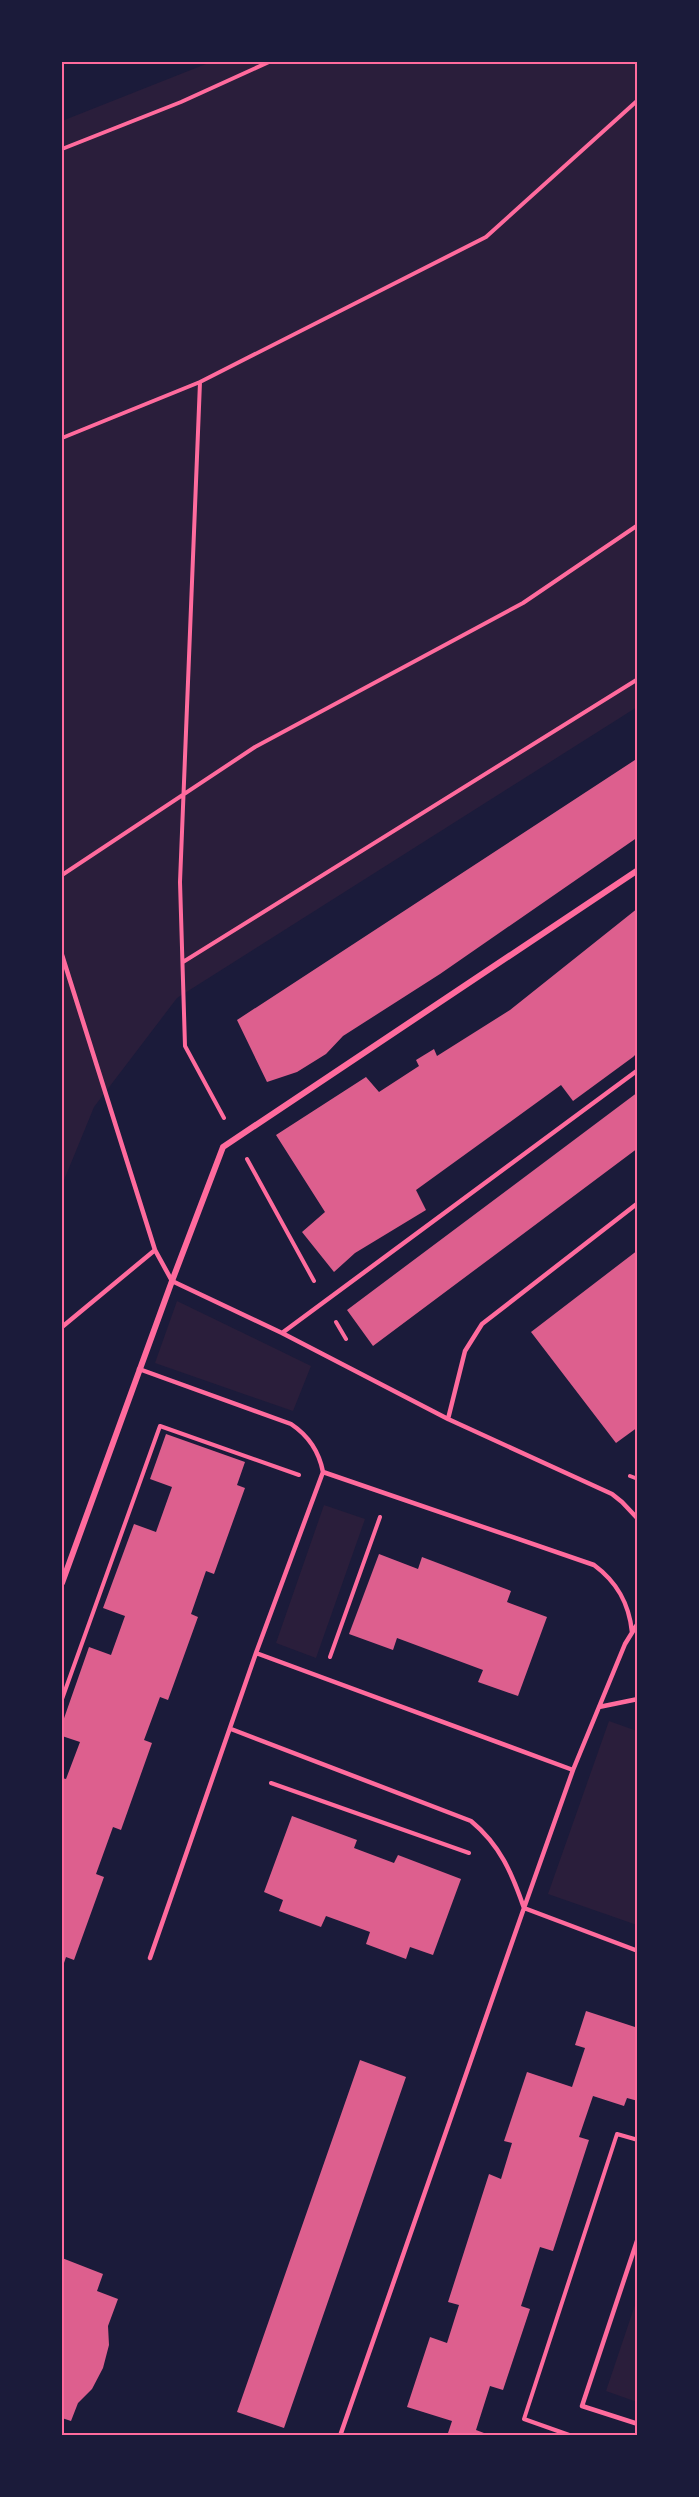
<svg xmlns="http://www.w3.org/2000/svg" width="699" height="2497" viewBox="0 0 699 2497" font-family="'Playfair Display',serif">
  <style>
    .green { fill: #2a1e3b }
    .building { fill: #dd5f8e }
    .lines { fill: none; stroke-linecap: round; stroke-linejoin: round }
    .path { stroke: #ff6b9d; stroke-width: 4 }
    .service { stroke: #ff6b9d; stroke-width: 4.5 }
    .minor { stroke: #ff6b9d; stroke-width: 6 }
    .neatline { fill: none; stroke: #ff6b9d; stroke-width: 2 }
  </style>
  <rect width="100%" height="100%" fill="#1b1b3a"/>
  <path class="green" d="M211,62H637V707L177,998L94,1107L62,1185V121Z
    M177,1301L311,1366L293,1411L155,1363Z
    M324,1505L365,1519L316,1658L276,1643Z
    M609,1721L637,1731V1925L548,1894Z
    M637,2299V2402L606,2391Z"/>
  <path class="building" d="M638,758V837L440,974L343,1036L326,1054L297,1072L267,1082L237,1020Z
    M638,908V1052L633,1057L573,1101L561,1085L416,1190L426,1210L355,1253L334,1272L302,1232L325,1212L276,1135L366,1077L379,1092L419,1066L416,1060L434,1049L437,1056L510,1010Z
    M638,1092V1148L373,1346L347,1310Z
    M638,1250V1427L616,1443L531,1332Z
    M166,1434L245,1462L237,1485L245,1488L214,1574L206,1571L191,1614L198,1617L168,1700L160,1697L144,1740L152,1743L121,1830L113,1827L96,1874L104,1877L74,1960L66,1957L62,1969V1778L66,1779L80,1742L62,1736V1724L89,1647L111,1655L125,1616L103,1608L134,1524L156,1532L172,1487L150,1479Z
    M379,1554L418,1569L422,1557L511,1591L507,1602L547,1617L518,1696L478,1682L483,1670L397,1638L393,1650L349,1634Z
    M292,1816L357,1840L354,1848L394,1863L398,1855L461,1879L433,1955L410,1947L406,1959L366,1944L370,1932L326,1916L321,1927L279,1911L283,1900L264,1892Z
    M586,2011L638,2028V2101L627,2098L624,2106L593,2096L579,2137L589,2140L553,2251L540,2247L521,2306L530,2309L503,2390L490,2386L476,2430L492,2436H447L452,2421L407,2407L430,2337L447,2343L459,2305L448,2302L489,2174L501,2179L512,2143L504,2141L527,2072L572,2087L585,2048L575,2045Z
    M360,2060L406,2077L284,2428L237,2412Z
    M62,2258L103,2274L97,2291L118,2299L108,2326L109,2345L103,2368L92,2389L78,2403L71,2421L62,2418Z"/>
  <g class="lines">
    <path class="path" d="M62,149L181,102L269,62
      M62,438L200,382
      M62,875L255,747L523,603L638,525
      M183,962L638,679
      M224,1118L185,1046L180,882L200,382L486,237L638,100
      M247,1159L314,1281
      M336,1322L346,1339
      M630,1476L638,1479
      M330,1657L380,1517
      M62,1699L160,1426L299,1475
      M271,1783L469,1853
      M572,2436L524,2419L617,2134L638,2140"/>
    <path class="service" d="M62,955L155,1250L172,1281L282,1333L448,1419L612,1494L622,1502L638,1519
      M62,1327L155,1250
      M282,1333L638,1070
      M139,1369L291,1424C309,1436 319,1451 323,1472L256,1653L150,1958
      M448,1419L465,1351L482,1324L638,1203
      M323,1472L594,1565C617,1582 629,1603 632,1632
      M256,1653L573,1770
      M599,1707L638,1699
      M231,1729L471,1821C500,1845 512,1873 524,1908
      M524,1908L573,1770L625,1644L638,1623
      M638,2238L582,2406L638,2424
      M340,2436L524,1908L638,1951"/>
    <path class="minor" d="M62,1583L172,1281L223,1147L638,870"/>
  </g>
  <rect width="699" height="2497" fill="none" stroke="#1b1b3a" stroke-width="126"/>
  <rect x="63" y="63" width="573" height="2371" class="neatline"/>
</svg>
